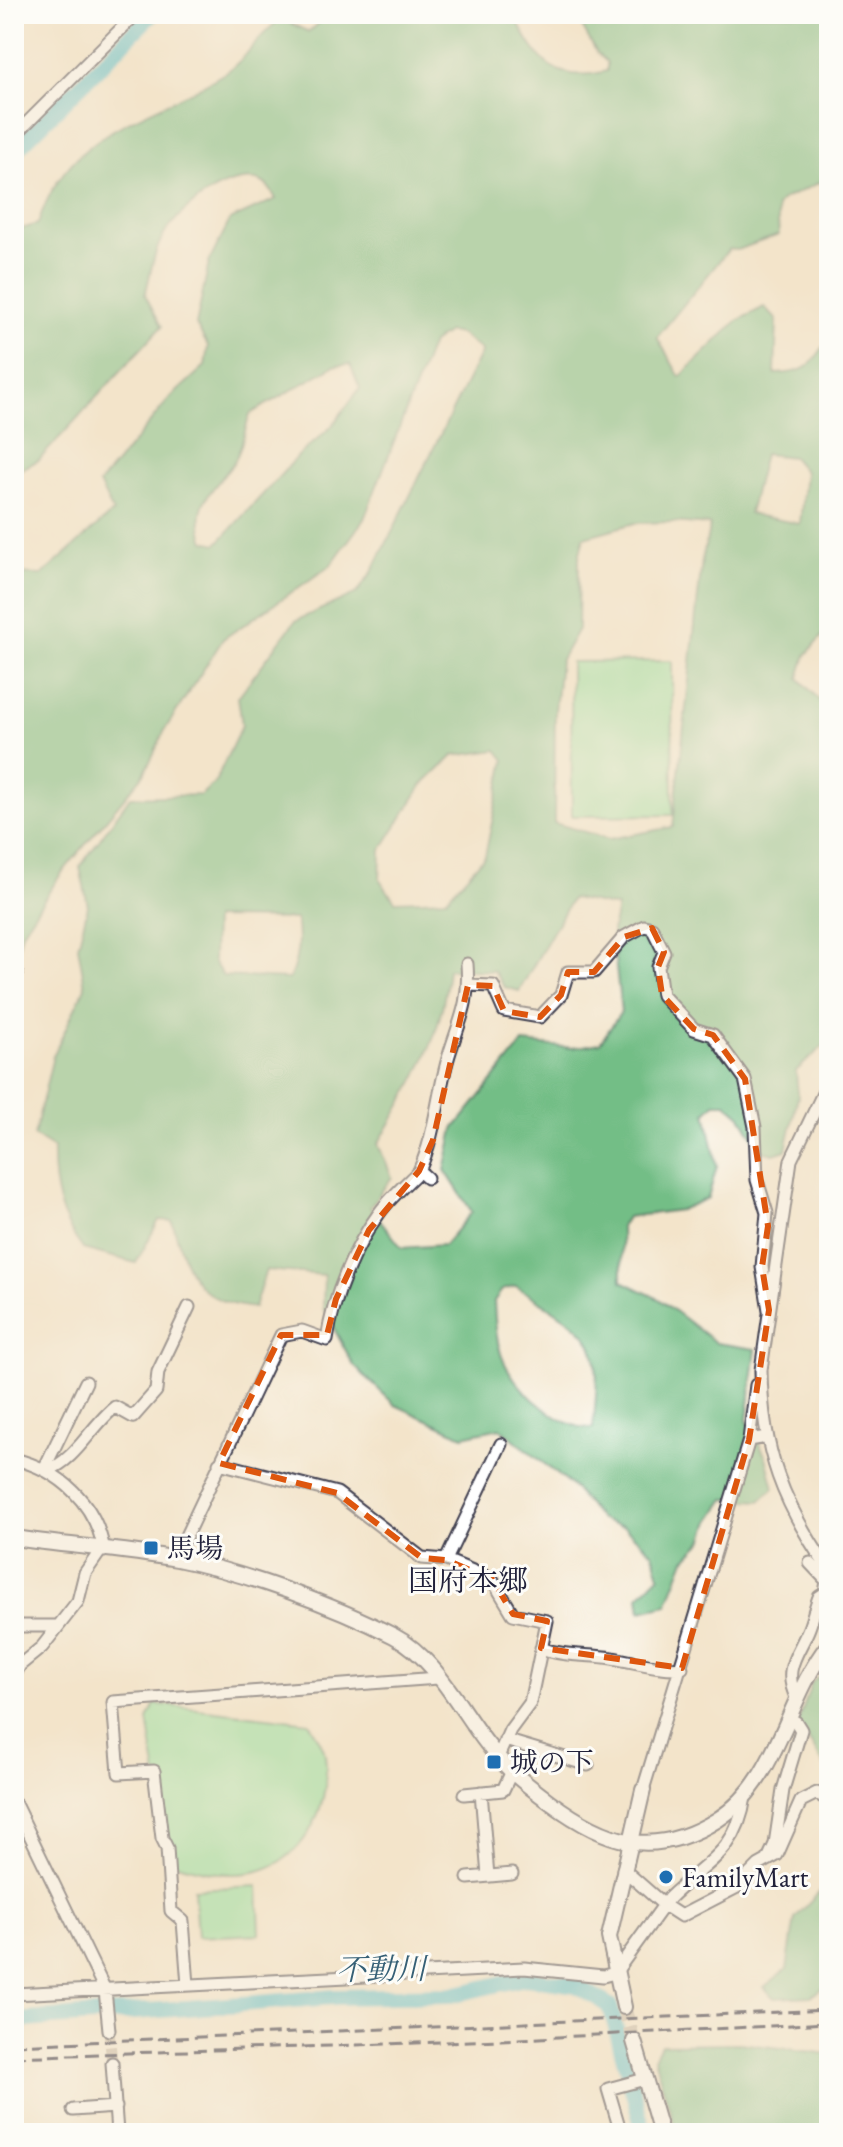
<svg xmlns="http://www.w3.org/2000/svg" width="843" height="2147" viewBox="0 0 843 2147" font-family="'EB Garamond','Noto Serif JP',serif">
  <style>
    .green { fill: #8fe09f; stroke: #58816d; stroke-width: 2 }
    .forest { fill: #73be86; stroke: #4a7060; stroke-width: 2; fill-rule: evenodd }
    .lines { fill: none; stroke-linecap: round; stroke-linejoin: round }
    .river { stroke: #53bece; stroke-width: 16 }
    .minor-tunnel { stroke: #c9bdad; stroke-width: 11; stroke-dasharray: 11 5.5; stroke-linecap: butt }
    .tertiary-tunnel { stroke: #c9bdad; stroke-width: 14; stroke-dasharray: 14 7; stroke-linecap: butt }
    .minor-casing { stroke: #413f50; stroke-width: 15 }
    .tertiary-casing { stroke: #413f50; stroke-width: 18 }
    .minor { stroke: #fff; stroke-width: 11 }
    .tertiary { stroke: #fff; stroke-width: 14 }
    .rail { stroke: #22223b; stroke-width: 3; stroke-dasharray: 12 6; stroke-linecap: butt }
    .marked { fill: none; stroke: #de560e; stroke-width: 6; stroke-dasharray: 16 10; stroke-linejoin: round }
    .poi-dot { fill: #1f6fb2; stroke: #fdfcf7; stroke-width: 3 }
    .labels { text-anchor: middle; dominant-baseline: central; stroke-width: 6; stroke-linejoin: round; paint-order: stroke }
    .poi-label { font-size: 28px; fill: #22223b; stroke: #fdfcf7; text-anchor: start }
    .neighbourhood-label { font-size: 30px; fill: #22223b; stroke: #fdfcf7 }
    .water-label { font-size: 30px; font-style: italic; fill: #366076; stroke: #fdfcf7 }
  </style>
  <rect width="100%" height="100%" fill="#fdfcf7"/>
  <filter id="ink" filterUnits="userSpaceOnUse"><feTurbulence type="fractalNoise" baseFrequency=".0125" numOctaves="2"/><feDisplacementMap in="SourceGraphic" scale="16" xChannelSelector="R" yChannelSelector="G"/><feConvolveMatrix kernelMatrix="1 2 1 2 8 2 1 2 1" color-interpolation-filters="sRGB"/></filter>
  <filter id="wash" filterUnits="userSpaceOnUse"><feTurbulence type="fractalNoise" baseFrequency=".006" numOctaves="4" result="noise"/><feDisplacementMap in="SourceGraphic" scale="32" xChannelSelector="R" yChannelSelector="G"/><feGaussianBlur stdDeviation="1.8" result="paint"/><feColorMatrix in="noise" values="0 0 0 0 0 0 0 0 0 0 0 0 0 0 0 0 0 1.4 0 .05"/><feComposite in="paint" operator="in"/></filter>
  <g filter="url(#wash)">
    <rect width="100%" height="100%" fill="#f3e4ca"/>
    <path class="green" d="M672,661L673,815L572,816L571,662Z
      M155,1704L309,1722C314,1732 324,1744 325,1755C331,1801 309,1855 262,1870C231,1879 200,1871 171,1862L148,1720Z
      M258,1886L260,1934L197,1937L194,1889Z"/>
    <path class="forest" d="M329,14H510L516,18C537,62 556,84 607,71V62L597,53L575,14H829V178L782,200L777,206L779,235L737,250L729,249L657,337L680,377L737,321L764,307L777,320L775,374C810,373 810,365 829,339V628L806,655L799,678L829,711V1041L796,1071L798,1096L786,1150L774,1154L761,1151L741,1116L726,1103H715L706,1112L717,1166L708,1198L680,1210L627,1217L621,1227L622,1281L659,1299L716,1343L756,1349L747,1420L766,1457L774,1488L760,1501L725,1499L710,1521L703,1541L685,1559L667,1605L641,1611L639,1596L660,1575L653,1553L624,1527L601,1520L572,1486L500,1428L463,1436L395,1405L354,1366L323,1308L324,1275L266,1270L254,1308C194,1301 188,1274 172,1221L159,1220L136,1263L83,1249C59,1218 52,1187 53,1148L34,1136L53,1056L85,987L78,946L88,906L80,867L130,797L201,795L215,782L242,725L238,697L295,621L357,593L372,572L482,351L460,334L448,332L432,343L364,519L330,566L223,639L166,728L144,774L61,874L22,932L14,967V574L42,575L113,512L99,484L170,398L205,366L208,346L196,325L209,262L230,220L276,199C272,192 268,184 260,181C227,171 173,213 160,242C152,258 150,278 145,295L162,326L39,460L14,473V231L38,224C67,128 148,120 223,74C246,61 258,34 281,19L309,32ZM350,364L360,388L331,427L299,455L217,544L205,541C190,501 216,489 234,462C242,449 245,429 250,414L334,366ZM764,454L792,457L805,472L800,524L749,514ZM673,522L710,525L702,560L673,827L609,839L554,823L555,711L560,661L578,629L579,557L584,537L635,523ZM497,750L505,760L485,856L446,899L395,901L380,880L381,850L422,786L453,756ZM572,898L617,907L612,931L621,1012L600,1043L572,1048L523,1043L454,1129L445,1170L472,1212L444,1245L402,1248L370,1207L392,1177L378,1144C413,1086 443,1038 448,969L494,971L504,987L519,991ZM214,918L296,919C300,940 298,960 289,979L223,976L213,961ZM516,1286C594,1337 604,1329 593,1428C563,1430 523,1395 508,1369C496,1350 495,1323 494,1301L502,1290Z
      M829,1669V1773L798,1723L812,1682Z
      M829,1882V1984L811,1996L774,1998L764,1987L787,1969L795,1918Z
      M740,2043L829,2054V2133H677L654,2058L661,2044Z"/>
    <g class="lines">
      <path class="river" d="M14,152L152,14
        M14,2021L335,1997L452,1995L525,1978L576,1985L610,2006L644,2133"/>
    </g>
  </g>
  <g filter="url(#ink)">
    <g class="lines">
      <path class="minor-tunnel" d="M109,2030L112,2063"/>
      <path class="tertiary-tunnel" d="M624,2007L634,2041"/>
      <defs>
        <path id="minor" d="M14,136L136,14
          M14,977L17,973
          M468,985L493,986L504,1011L540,1017L561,995L568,972H594L624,937L644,926L652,928L664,952L658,967L662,995L694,1029L713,1035L745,1079L755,1127L757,1180L767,1213L762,1267L769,1310
          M829,1081L791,1160L761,1370C762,1451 783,1504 829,1570
          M419,1171C436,1133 437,1094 449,1055C460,1019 470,1004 467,964
          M749,1440L756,1385
          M14,1459C60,1470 96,1503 104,1551
          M219,1463L337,1493L422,1558L446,1560L492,1579L513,1614L547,1621L530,1703L510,1730L498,1757
          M45,1467L86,1382
          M48,1470C75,1461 92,1425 115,1407L133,1417L156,1391L158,1372L189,1307
          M175,1559L281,1335L302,1331L327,1340C333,1297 354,1247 380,1212C391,1197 406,1184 419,1171L427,1178
          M446,1560L501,1444
          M14,1626H56
          M827,1631L829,1625
          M541,1648C564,1657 588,1654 612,1658C637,1662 657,1669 682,1668
          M14,1676L20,1665L42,1647L78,1601L85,1573L101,1550
          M797,1699C781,1668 799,1654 809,1628C813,1618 815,1607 819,1597L825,1593L827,1581L810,1563
          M505,1740L588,1765
          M643,1790L749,1440L767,1437
          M481,1792L488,1876
          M464,1794L503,1790L511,1773
          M745,1797C737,1853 706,1862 669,1898L664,1905L681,1916L737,1887L759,1865L777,1855L801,1801L817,1793L829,1801
          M14,1802L105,1990L109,2030
          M768,1859L775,1844L783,1790L801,1730L796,1722L788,1719
          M468,1878L512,1874
          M188,1985L183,1921L171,1911L167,1848L162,1838L154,1771L119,1773L113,1702L438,1678
          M14,1994L524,1968L603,1976L615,1973L664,1905L623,1869
          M112,2063L117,2133
          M73,2110L116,2107
          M621,2133L608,2089L645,2079"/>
        <path id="tertiary" d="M14,1538C68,1546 123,1549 177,1559C243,1572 334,1605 394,1636C435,1657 460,1710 488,1745C506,1769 527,1785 550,1802C605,1843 653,1860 717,1820C780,1780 785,1699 829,1644
          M624,2007L609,1937L643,1790
          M634,2041L661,2133"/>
      </defs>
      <use href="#minor" class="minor-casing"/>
      <use href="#tertiary" class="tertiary-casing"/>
      <use href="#minor" class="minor"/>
      <use href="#tertiary" class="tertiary"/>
      <path class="rail" d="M14,2045L829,2010
        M14,2057L500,2040L829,2023"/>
    </g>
  </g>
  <path d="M0 0H843V2147H0ZM652,928L664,952L658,967L662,995L694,1029L713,1035L745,1079L768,1226L762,1267L769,1310L749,1440L682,1668L541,1648L547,1621L513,1614L492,1579L446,1560L422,1558L337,1493L219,1463L281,1335H327L336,1299L369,1230L419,1171L433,1140L468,985L493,986L504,1011L540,1017L561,995L568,972H594L624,937Z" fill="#f3e4ca" fill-opacity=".55" fill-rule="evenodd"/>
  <path class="marked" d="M652,928L664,952L658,967L662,995L694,1029L713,1035L745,1079L768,1226L762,1267L769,1310L749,1440L682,1668L541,1648L547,1621L513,1614L492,1579L446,1560L422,1558L337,1493L219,1463L281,1335H327L336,1299L369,1230L419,1171L433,1140L468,985L493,986L504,1011L540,1017L561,995L568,972H594L624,937Z"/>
  <g class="poi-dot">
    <rect x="143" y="1540" width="16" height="16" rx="4"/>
    <rect x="486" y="1754" width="16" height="16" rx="4"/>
    <circle cx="666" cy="1877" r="8"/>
  </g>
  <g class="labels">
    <g class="poi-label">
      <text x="167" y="1548">馬場</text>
      <text x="510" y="1762">城の下</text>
      <text x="682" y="1877">FamilyMart</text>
    </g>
    <g class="neighbourhood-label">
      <text x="468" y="1580">国府本郷</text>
    </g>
    <g class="water-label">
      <text transform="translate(381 1969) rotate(-1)">不動川</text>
    </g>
  </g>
  <rect width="843" height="2147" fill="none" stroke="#fdfcf7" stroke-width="48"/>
</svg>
